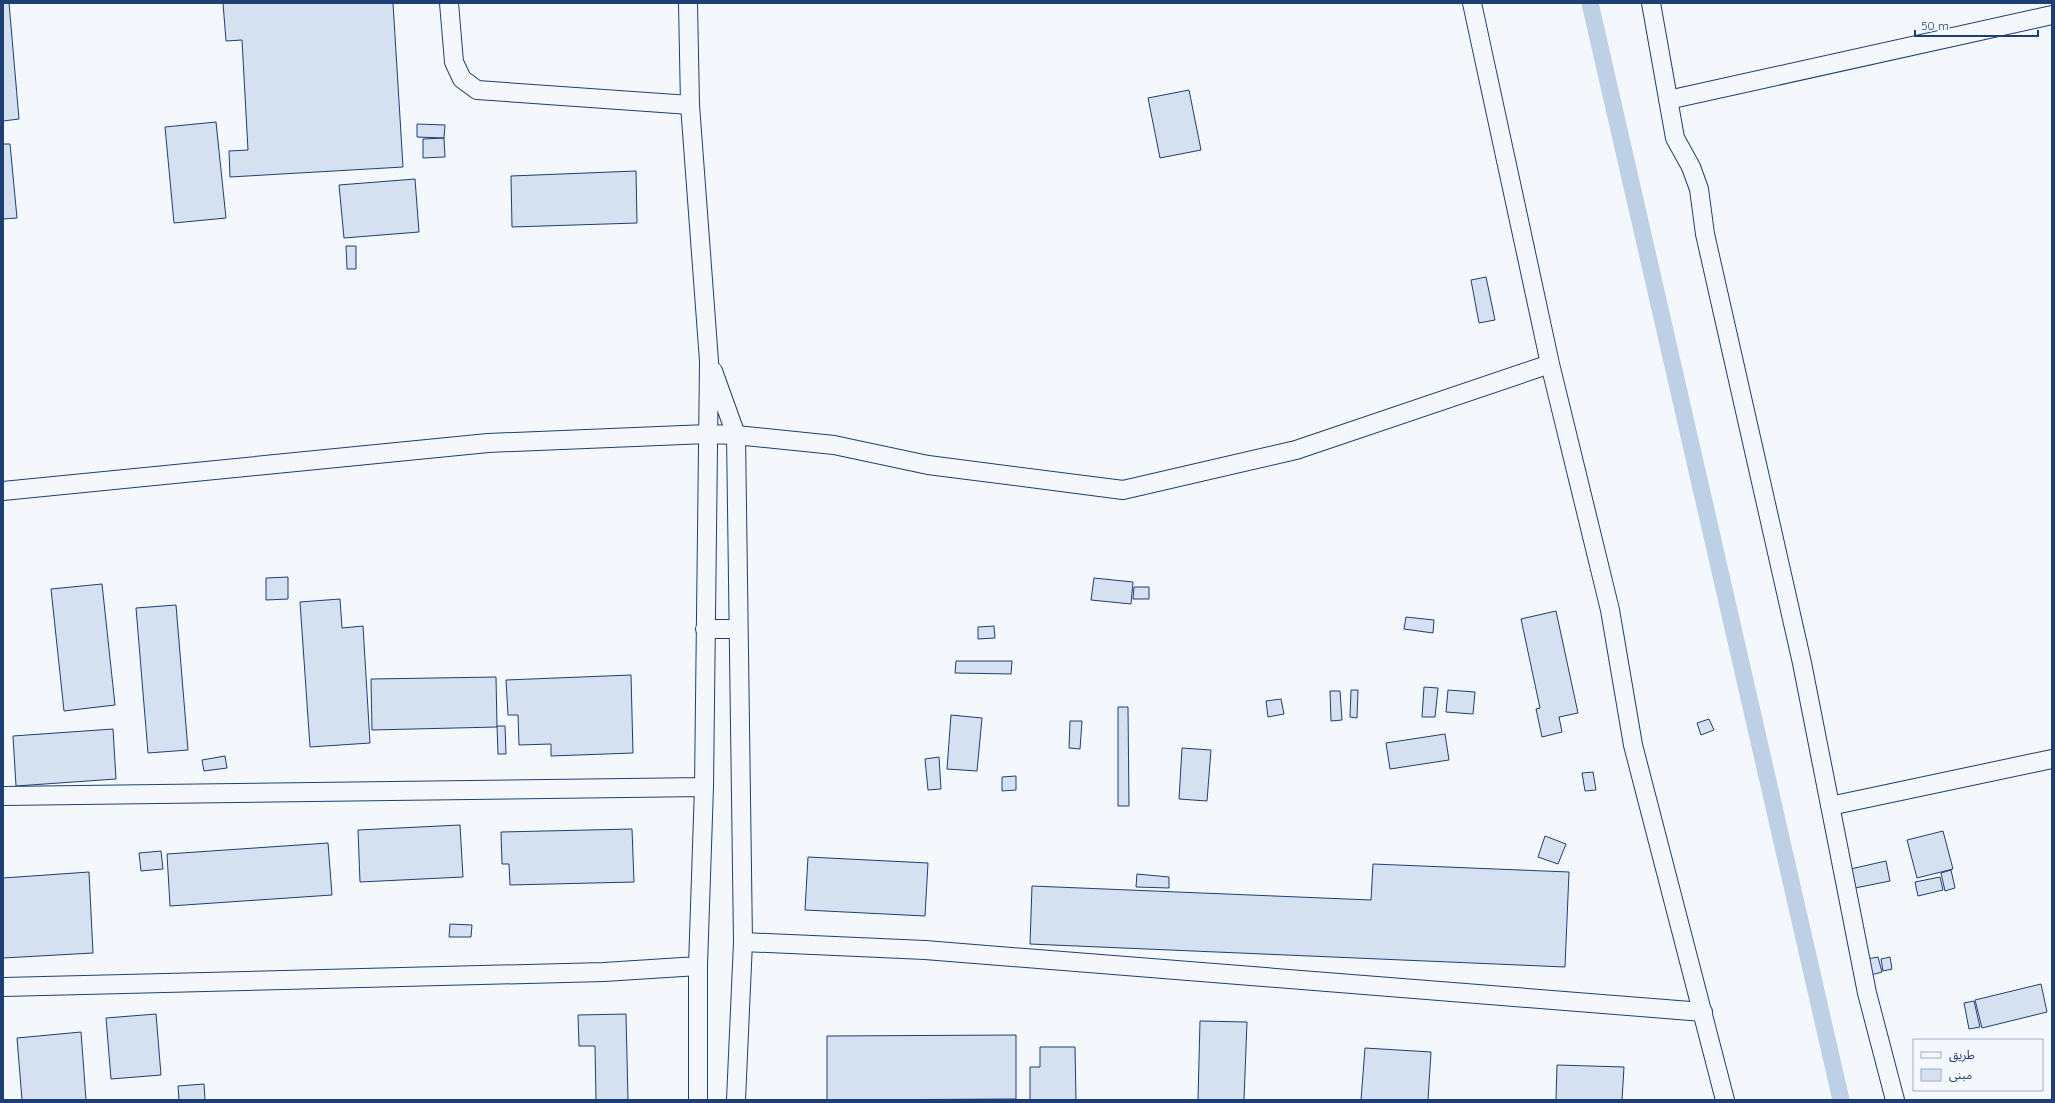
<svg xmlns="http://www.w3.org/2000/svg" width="2055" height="1103" viewBox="0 0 2055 1103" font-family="Quicksand,'Noto Sans Arabic',sans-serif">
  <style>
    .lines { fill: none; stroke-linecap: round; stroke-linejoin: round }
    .canal { stroke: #bed0e5; stroke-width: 17 }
    .building { fill: #d5e0f0; stroke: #1d3f73 }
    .minor-casing { stroke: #1d3f73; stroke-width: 20 }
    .minor { stroke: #f4f7fb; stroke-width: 18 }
  </style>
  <rect width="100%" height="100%" fill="#f4f7fb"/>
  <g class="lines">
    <path class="canal" d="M1590,3L1841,1100"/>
  </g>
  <path class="building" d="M3,3H9L19,119L3,121Z
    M223,3H393L403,167L230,177L229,151L248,150L242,40L226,41Z
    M1189,90L1201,150L1160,158L1148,98Z
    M216,122L226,218L174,223L165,127Z
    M417,124L445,125L444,138L417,137Z
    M444,138L445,157L423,158V139Z
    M3,144H10L17,218L3,219Z
    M636,171L637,223L512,227L511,176Z
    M415,179L419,232L344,238L339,185Z
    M346,246H356V269H347Z
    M1486,277L1495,320L1479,323L1471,280Z
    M288,577V599L266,600V578Z
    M1094,578L1133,582L1131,604L1091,600Z
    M102,584L115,705L64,711L51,589Z
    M1134,587H1149V599H1133Z
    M340,599L342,628L363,626L370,743L310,747L300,602Z
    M176,605L188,750L148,753L136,608Z
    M1556,611L1578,713L1559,717L1562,732L1542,737L1536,709L1540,708L1521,619Z
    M1406,617L1434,620L1433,633L1404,629Z
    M994,626L995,638L978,639V627Z
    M956,661H1012L1011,674L955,673Z
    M631,675L633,753L551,756V744L519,745L518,715H508L506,680Z
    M496,677L497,727L372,730L371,679Z
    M1424,687L1438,688L1435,717H1422Z
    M1351,690H1358L1357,718L1350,717Z
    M1448,690L1475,692L1473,714L1446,712Z
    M1330,691H1340L1342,720L1331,721Z
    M1281,699L1284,714L1268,717L1266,701Z
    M1118,707H1128L1129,806H1118Z
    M951,715L982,718L977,771L947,769Z
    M1709,719L1714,730L1701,735L1697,723Z
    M1070,721H1082L1080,749L1069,748Z
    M497,726H505L506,754H498Z
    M113,729L116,779L16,786L13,736Z
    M1445,734L1449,760L1390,769L1386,743Z
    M1182,748L1211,750L1207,801L1179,799Z
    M225,756L227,768L204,771L202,760Z
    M939,757L941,789L928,790L925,759Z
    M1593,772L1596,790L1585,791L1582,773Z
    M1016,776V790L1002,791V777Z
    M460,825L463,877L360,882L358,830Z
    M632,829L634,882L510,885L509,864H502L501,832Z
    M1943,831L1953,869L1917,878L1907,840Z
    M1545,836L1566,844L1558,864L1538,857Z
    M328,843L332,895L170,906L167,854Z
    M161,851L163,869L141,871L139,853Z
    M808,857L928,863L925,916L805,910Z
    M1886,861L1890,881L1850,889L1846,870Z
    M1373,864L1569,872L1565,967L1030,944L1032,886L1371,900Z
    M1951,870L1955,888L1945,891L1941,873Z
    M89,872L93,953L3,958V878Z
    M1137,874L1169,877V888L1136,887Z
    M1940,877L1943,890L1918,896L1915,882Z
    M450,924L472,925L471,937H449Z
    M1878,957L1882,972L1871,975L1867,959Z
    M1890,957L1892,969L1883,971L1881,959Z
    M2041,984L2047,1012L1982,1028L1975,1000Z
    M1974,1001L1980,1027L1969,1029L1964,1003Z
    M156,1014L161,1075L111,1079L106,1018Z
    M626,1014L628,1100H596L595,1046H579L578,1015Z
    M1200,1021L1247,1022L1244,1100H1198Z
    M81,1032L86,1100H22L17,1038Z
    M1016,1035V1099L827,1100V1036Z
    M1040,1047H1075L1076,1100H1030V1067H1040Z
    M1365,1048L1431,1052L1428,1100H1361Z
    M1557,1065L1624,1067L1622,1100H1556Z
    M204,1084L205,1100H179L178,1086Z"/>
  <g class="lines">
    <defs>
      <path id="minor" d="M449,3L454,62L462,79L477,90L690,105
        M688,3L690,105L709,361L704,787L698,966V1100
        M1472,3L1550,364L1610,610L1633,745L1725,1100
        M1651,3L1675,138L1691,167L1699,189L1705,234L1802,663L1867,993L1895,1100
        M1668,100L2052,15
        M713,371L736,435L743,942L736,1100
        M3,491L488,443L707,434L736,435L834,445L928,465L1123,490L1296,450L1550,364
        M705,629H738
        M3,796L704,787
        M1830,806L2052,759
        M743,942L925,950L1703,1012
        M3,987L604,972L698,966"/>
    </defs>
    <use href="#minor" class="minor-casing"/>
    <use href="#minor" class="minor"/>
  </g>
  <rect width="2055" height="1103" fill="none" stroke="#1d3f73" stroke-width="8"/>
  <rect x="1913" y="1039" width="130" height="52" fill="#f4f7fb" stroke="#9eadc5"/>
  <rect x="1921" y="1052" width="20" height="6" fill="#f4f7fb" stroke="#9eadc5"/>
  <text x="1949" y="1059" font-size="12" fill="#1d3f73">طريق</text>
  <rect x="1921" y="1069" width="20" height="12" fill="#d5e0f0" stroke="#9eadc5"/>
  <text x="1949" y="1079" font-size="12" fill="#1d3f73">مبنى</text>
  <path d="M1915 30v6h123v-6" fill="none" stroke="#1d3f73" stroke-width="2"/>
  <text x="1921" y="30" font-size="12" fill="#1d3f73" stroke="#f4f7fb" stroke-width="3" paint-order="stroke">50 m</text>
</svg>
